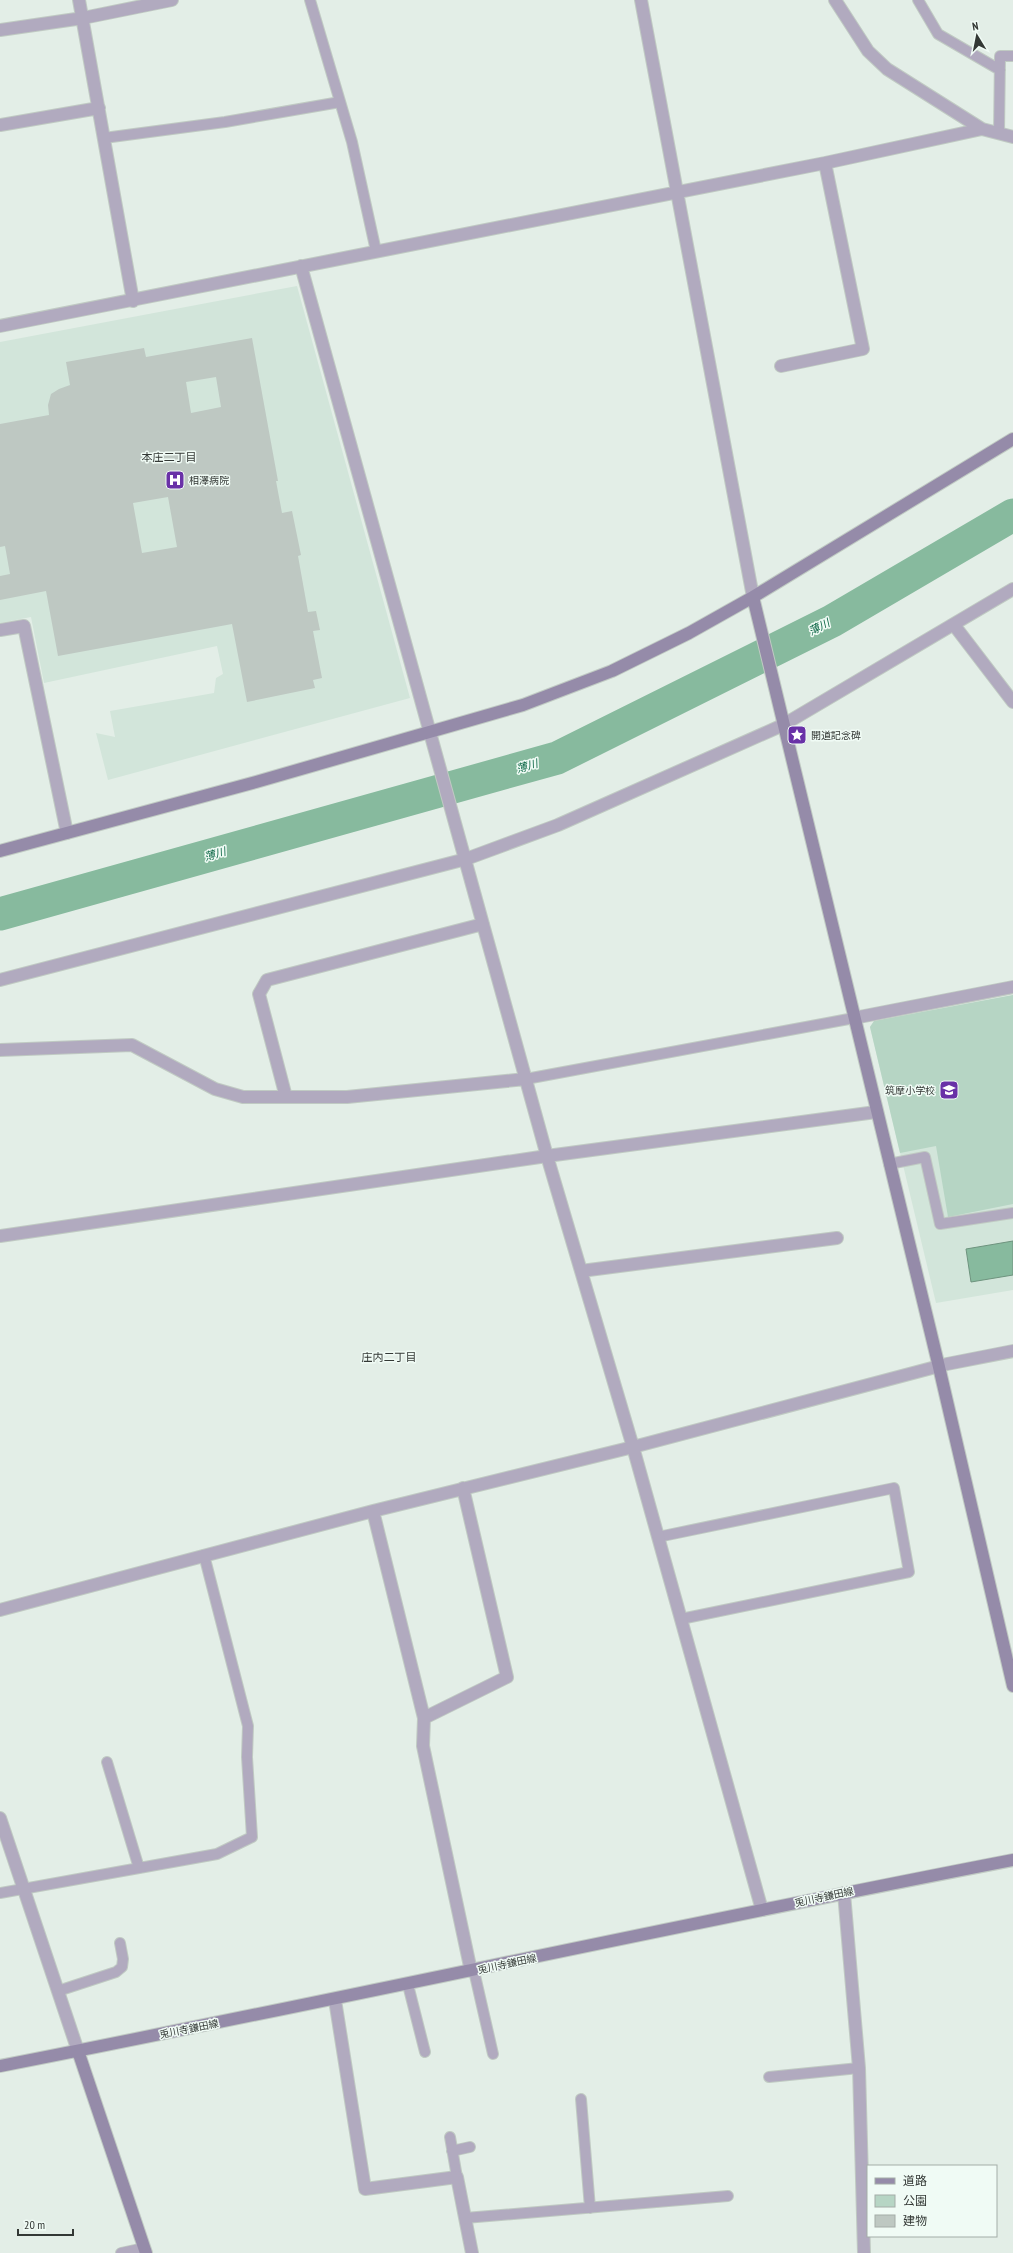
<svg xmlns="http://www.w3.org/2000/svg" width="1013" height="2253" viewBox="0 0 1013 2253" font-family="'PT Sans Narrow','Noto Sans JP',sans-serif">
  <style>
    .built { fill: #d2e5da }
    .green { fill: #b6d5c4 }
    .water { fill: #87ba9e; stroke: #6e937e }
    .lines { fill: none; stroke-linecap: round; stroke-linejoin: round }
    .river { stroke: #87ba9e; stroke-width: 33 }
    .building { fill: #bec8c2; fill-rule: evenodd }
    .lane-casing { stroke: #c0cac3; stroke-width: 12 }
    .street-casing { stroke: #c0cac3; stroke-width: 14 }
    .secondary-casing { stroke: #c0cac3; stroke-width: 14 }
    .lane { stroke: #b1aabf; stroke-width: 10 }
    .street { stroke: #b1aabf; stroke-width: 12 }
    .secondary { stroke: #958ba9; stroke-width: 12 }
    .labels { text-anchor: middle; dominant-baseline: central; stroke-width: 3; stroke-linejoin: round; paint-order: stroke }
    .poi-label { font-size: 10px; fill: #333835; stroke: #f0fbf5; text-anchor: start }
    .street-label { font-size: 10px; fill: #333835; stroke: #f0fbf5 }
    .neighbourhood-label { font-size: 11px; fill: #333835; stroke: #f0fbf5 }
    .water-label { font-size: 11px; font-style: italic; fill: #096543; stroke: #f0fbf5 }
  </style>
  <rect width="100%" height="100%" fill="#e3eee7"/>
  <path class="built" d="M297,286L410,698L108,780L96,733L115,737L110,711L214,693L216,678L223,674L217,646L44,683L31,617L0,623V342Z
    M1013,995V1290L936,1303L870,1027L874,1021Z"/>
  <path class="green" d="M1013,995V1204L948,1217L936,1146L900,1153L870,1027L874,1021Z"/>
  <path class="water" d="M1013,1241V1275L971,1282L966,1249Z"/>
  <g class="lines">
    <path class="river" d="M0,914L557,758L832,621L1013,515"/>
  </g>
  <path class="building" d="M252,338L278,481H276L282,513L292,511L301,555L298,556L308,612L316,611L320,630L313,631L322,678L313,680L315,688L247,702L232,624L58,656L46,591L0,600V576L10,574L5,546L0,547V424L49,415L48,405L51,394L59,389L70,385L66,362L144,348L146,357ZM216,377L221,407L191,413L186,382ZM168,497L177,547L142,553L133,503Z"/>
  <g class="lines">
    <defs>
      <path id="lane" d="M310,0L352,142L376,251
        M918,0L938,34L1000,70
        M999,133L1000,56H1013
        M104,138L225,122L340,102
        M526,1079L854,1018
        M889,1164L925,1157L940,1224L1013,1213
        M658,1537L894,1488L909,1572L681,1619
        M107,1762L139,1868
        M0,1893L217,1854L252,1837L247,1757L248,1726L204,1555
        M474,1971L493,2054
        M408,1985L425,2052
        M58,1991L116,1972L122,1967L123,1959L120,1943
        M769,2077L859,2068
        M581,2099L590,2208
        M450,2137L457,2177
        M452,2151L470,2147
        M465,2218L728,2196
        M121,2253L144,2248"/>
      <path id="street" d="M79,0L133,301
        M641,0L753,597
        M835,0L868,51L887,69L982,129L1013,137
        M0,30L83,18L172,0
        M0,125L99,108
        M301,266L547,1156L633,1447L762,1910
        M0,326L825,163L982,129
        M781,366L863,349L825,163
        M954,625L1013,702
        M0,630L24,626L67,833
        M0,980L466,859L558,825L783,725L1013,589
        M854,1018L1013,987
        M0,1050L132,1045L215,1089L243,1097H347L526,1079
        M286,1097L259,994L267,980L483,924
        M0,1236L547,1156L876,1112
        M581,1271L837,1238
        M373,1511L424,1718L423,1746L471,1971
        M0,1610L373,1511L633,1447L947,1364L1013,1351
        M424,1718L507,1677L463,1488
        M0,1818L78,2051
        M844,1893L859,2068L864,2253
        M335,2000L365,2189L457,2177L472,2253"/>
      <path id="secondary" d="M753,597L939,1367L1013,1686
        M0,851L256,782L523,705L612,671L689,633L753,597L1013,439
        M78,2051L146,2253
        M0,2066C338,2000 675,1925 1013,1860"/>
    </defs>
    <use href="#lane" class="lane-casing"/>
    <use href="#street" class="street-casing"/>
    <use href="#secondary" class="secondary-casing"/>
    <use href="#lane" class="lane"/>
    <use href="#street" class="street"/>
    <use href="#secondary" class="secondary"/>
  </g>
  <defs>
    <symbol id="hospital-square" viewBox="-11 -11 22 22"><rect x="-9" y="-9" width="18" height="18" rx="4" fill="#6931a7" stroke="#f0fbf5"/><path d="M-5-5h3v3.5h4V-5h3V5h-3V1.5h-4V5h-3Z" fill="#fff"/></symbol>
    <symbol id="sight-square" viewBox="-11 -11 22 22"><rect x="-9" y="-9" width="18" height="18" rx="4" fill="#6931a7" stroke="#f0fbf5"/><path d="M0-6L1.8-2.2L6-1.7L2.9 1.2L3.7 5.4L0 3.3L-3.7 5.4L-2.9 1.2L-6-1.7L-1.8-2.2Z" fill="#fff"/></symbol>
    <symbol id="school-square" viewBox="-11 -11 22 22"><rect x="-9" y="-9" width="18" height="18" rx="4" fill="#6931a7" stroke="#f0fbf5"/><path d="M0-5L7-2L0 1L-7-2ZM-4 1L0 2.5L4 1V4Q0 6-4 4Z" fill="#fff"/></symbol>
  </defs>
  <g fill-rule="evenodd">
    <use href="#hospital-square" x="164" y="469" width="22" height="22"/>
    <use href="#sight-square" x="786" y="724" width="22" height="22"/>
    <use href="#school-square" x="938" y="1079" width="22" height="22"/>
  </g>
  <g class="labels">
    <g class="poi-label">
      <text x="189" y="480">相澤病院</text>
      <text x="811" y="735">開道記念碑</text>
      <text x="935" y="1090" text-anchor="end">筑摩小学校</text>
    </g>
    <g class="street-label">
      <text transform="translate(824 1897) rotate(-12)">兎川寺鎌田線</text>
      <text transform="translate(507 1964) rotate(-12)">兎川寺鎌田線</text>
      <text transform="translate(189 2029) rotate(-11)">兎川寺鎌田線</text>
    </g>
    <g class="neighbourhood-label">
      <text x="169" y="457">本庄二丁目</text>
      <text x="389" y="1357">庄内二丁目</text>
    </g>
    <g class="water-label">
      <text transform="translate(819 627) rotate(-27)">薄川</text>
      <text transform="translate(527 766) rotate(-16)">薄川</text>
      <text transform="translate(215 854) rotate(-16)">薄川</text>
    </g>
  </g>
  <rect x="867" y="2165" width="130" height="72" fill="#f0fbf5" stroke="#a4ada8"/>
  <rect x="875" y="2178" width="20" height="6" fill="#958ba9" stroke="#a4ada8"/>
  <text x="903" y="2185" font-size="12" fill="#333835">道路</text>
  <rect x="875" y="2195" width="20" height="12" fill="#b6d5c4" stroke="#a4ada8"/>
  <text x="903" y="2205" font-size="12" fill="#333835">公園</text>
  <rect x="875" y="2215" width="20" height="12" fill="#bec8c2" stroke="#a4ada8"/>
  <text x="903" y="2225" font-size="12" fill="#333835">建物</text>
  <g transform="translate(977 36) rotate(350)" stroke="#f0fbf5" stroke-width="3" paint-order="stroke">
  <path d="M0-3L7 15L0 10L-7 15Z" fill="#333835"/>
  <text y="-6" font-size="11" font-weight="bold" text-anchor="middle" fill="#333835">N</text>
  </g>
  <path d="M18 2229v6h55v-6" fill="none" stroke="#333835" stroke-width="2"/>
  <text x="24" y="2229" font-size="12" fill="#333835" stroke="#f0fbf5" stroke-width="3" paint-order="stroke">20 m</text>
</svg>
